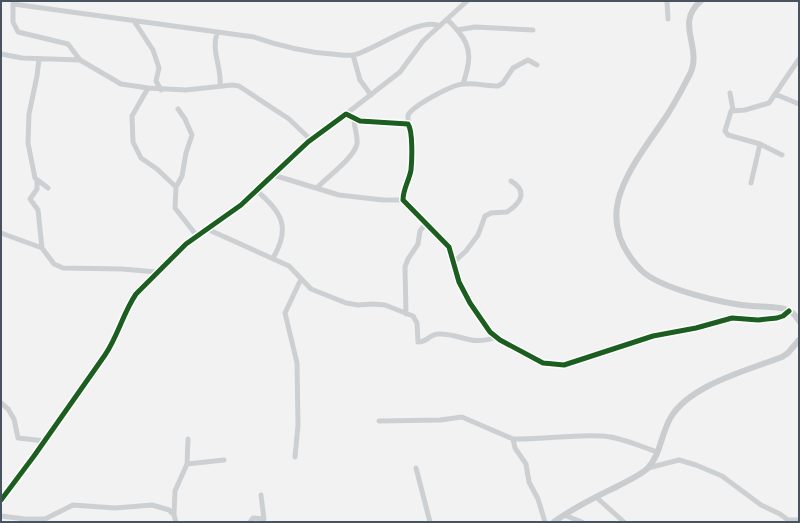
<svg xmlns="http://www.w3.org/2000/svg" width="800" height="523" viewBox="0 0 800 523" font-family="Lato,sans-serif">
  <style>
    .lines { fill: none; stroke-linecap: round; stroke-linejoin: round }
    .minor { stroke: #cdd0d3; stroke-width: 5 }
    .major { stroke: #c9cdd0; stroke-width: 6 }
    .cycleway-casing { stroke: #fff; stroke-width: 8 }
    .cycleway { stroke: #1b5e20; stroke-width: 5 }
  </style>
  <rect width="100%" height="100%" fill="#f2f2f2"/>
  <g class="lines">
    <path class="minor" d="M667,1L668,19
      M447,20C452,23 454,27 458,31C473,48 470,63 463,84
      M134,21L153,50L159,68L156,81L161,90
      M457,30L475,27L533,30
      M217,33C211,53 222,67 220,86
      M1,54L22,58L80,60L121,84L148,88L186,90L232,85L239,86L289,119L311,140
      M353,55L360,80L371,95
      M39,59L37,76L29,114L28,143L35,178L48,188
      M80,60L68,44L18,32L13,22V4L254,37C280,46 305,52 332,54C339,55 347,56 354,55C375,50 420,16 440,26
      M148,88L132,116L133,142L141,158L157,169L176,187
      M730,93L733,110
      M775,94L799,104
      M178,109L185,119L192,135L186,153L182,176L176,187L175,208L197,236
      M346,114L400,72L423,41L467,1
      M408,124V115C414,105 453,84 464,84C476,83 487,86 498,86L503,83L513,68L528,60L537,65
      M782,155L760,144L728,135L725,131L731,111L745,110L769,103L799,59
      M273,175L339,195L383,200H403
      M37,180V189L30,199L38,210L42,248
      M751,183L760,144
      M317,188C328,176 353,159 357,144C358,135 354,128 354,119
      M257,191C282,212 291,228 273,258
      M207,229L289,266L311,289L346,303L358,305L373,304L385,305L413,316L417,323L418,342C426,343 430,334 438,334C461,333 471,347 496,337
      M1,233L42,248L54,264L63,268L122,269L157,272
      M455,261L466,251L478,235L485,216L491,213L507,212C521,203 528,191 511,181
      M406,314L405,267L408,259L418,244L420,231L426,223
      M1,403L8,409L14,419L18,438L45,441
      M379,421L440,420L462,417L513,439L515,448L526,464L529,482L538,499L545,522
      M513,439C543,440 572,434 602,436C620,437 640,446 657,452
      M295,457L298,425L297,363L285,313L301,279
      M187,464L224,460
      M416,468L430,522
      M648,468L679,460L696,465L722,476L761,505L780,514L788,520H799
      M596,497L624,522
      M1,500L34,456L105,355C118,336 123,313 136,294L186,244L241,205L308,142L346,114L360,121L408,124C413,131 412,160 411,170C409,181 403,189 403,200L449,247L459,282L470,303L490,332L500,340L543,363L564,365L653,336L696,328L732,318L758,320L777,318L783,316L789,311
      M174,515L175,491L187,464L188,439
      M564,515L582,522
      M1,516L25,519H45L73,505L115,508L152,505L169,510L174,515L176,522
      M250,522L253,518L264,519L261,495"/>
    <path class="major" d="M701,1C674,23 703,47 690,74C682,89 673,107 663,121C630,170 589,216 641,270C660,289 725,304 752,306C764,307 777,306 788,310C793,312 796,316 799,321
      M554,522C574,507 596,497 618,486C627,481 639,476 647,469C661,455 661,433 671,417C690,385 748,370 782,357L788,353L799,340"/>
    <defs>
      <path id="cycleway" d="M1,500L34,456L105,355C118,336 123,313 136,294L186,244L241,205L308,142L346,114L360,121L408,124C413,131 412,160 411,170C409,181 403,189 403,200L449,247L459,282L470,303L490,332L500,340L543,363L564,365L653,336L696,328L732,318L758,320L777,318L783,316L789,311"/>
    </defs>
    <use href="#cycleway" class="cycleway-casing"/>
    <use href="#cycleway" class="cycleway"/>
  </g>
  <rect width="800" height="523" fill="none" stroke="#48545f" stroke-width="4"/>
</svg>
